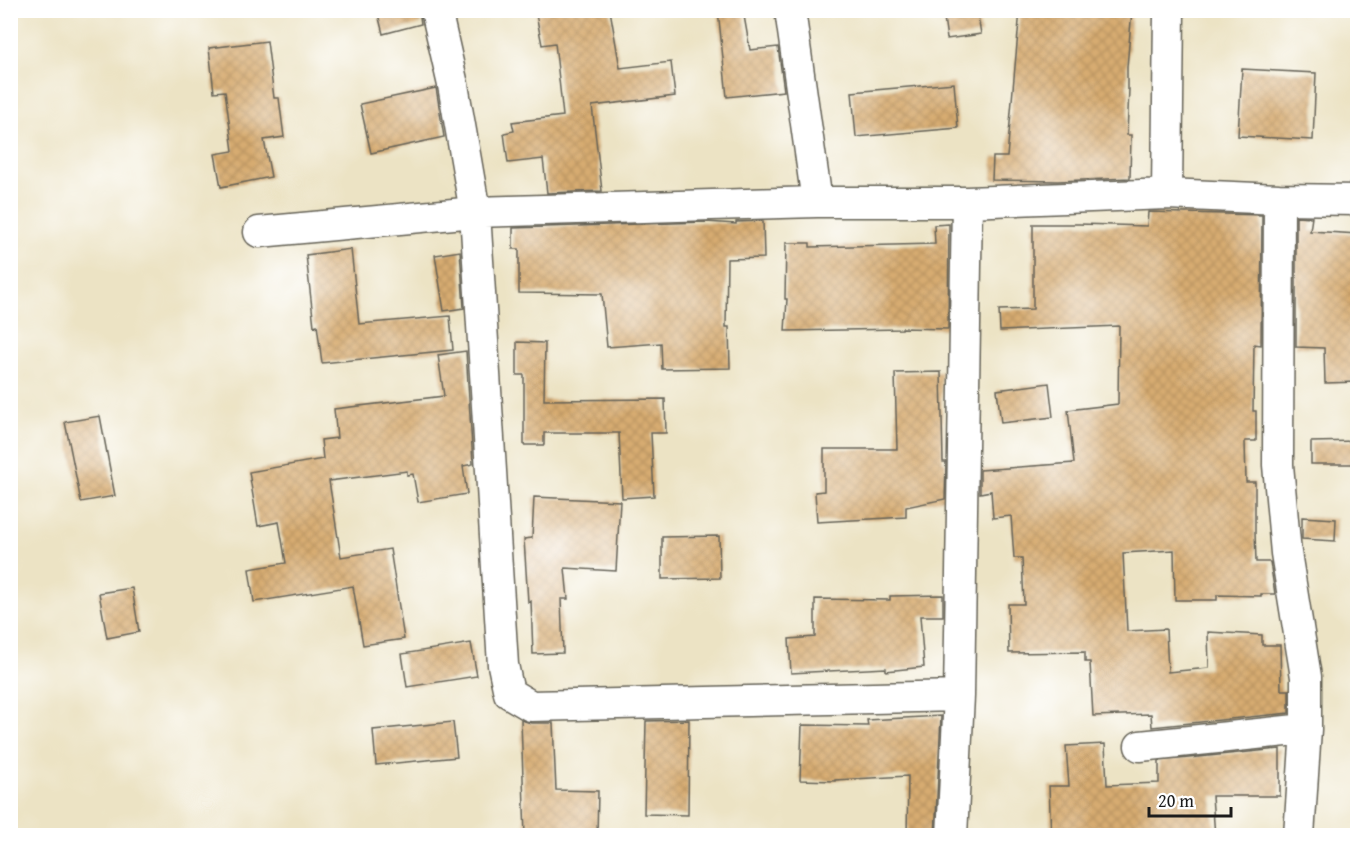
<svg xmlns="http://www.w3.org/2000/svg" width="1368" height="846" viewBox="0 0 1368 846" font-family="'Gentium Book Plus',serif">
  <style>
    .building { fill: url(#building-cross-hatch) }
    .lines { fill: none; stroke-linecap: round; stroke-linejoin: round }
    .minor-casing { stroke: #656257; stroke-width: 33 }
    .minor { stroke: #fff; stroke-width: 30 }
  </style>
  <defs>
    <pattern id="building-cross-hatch" width="8" height="8" patternUnits="userSpaceOnUse" patternTransform="scale(1.5)"><rect width="8" height="8" fill="#d7ac71"/><path d="M0 0l8 8M0 8l8-8" fill="none" stroke="#b89361"/></pattern>
  </defs>
  <rect width="100%" height="100%" fill="#fff"/>
  <filter id="ink" filterUnits="userSpaceOnUse"><feTurbulence type="fractalNoise" baseFrequency=".0167" numOctaves="2"/><feDisplacementMap in="SourceGraphic" scale="12" xChannelSelector="R" yChannelSelector="G"/><feConvolveMatrix kernelMatrix="1 2 1 2 8 2 1 2 1" color-interpolation-filters="sRGB"/></filter>
  <filter id="wash" filterUnits="userSpaceOnUse"><feTurbulence type="fractalNoise" baseFrequency=".008" numOctaves="4" result="noise"/><feDisplacementMap in="SourceGraphic" scale="24" xChannelSelector="R" yChannelSelector="G"/><feGaussianBlur stdDeviation="1.35" result="paint"/><feColorMatrix in="noise" values="0 0 0 0 0 0 0 0 0 0 0 0 0 0 0 0 0 1.4 0 .05"/><feComposite in="paint" operator="in"/></filter>
  <g filter="url(#wash)">
    <rect width="100%" height="100%" fill="#ece3c4"/>
    <g id="blocks">
      <path class="building" d="M377,10H419L421,24L383,34Z
        M553,10H610L620,68L671,62L675,96L592,106L602,191L547,193L543,159L508,163L504,133L514,131L512,122L563,116L555,43L542,45L536,14Z
        M718,10H743L750,50L778,47L784,91L727,97Z
        M943,10H977L981,34L947,39Z
        M1020,10H1132L1127,67V89H1129L1127,135H1131L1130,178L1058,181L992,180L993,157H1007Z
        M267,41L274,98H279L284,137L264,140L271,177L221,187L215,154L233,151L225,91L214,92L209,48Z
        M1242,69L1316,73L1313,140L1238,136Z
        M954,83L958,128L856,137L852,92Z
        M436,88L444,137L371,153L360,104Z
        M1148,212L1262,215L1261,345L1254,344L1253,411H1256V441H1245L1246,482H1255V532L1256,562H1270L1275,594H1261V596L1217,595V600H1175L1174,550L1123,553L1127,631L1166,629L1168,672L1209,668L1208,632L1262,635V645H1280L1281,690H1289V713L1152,727L1151,714L1093,716L1090,662H1085V652L1009,653L1008,604H1024L1022,558H1014L1011,516L993,518L991,491L980,493V470L1074,463L1068,410L1118,404L1119,326L1000,331L999,310L1033,309V224H1079L1147,226Z
        M1296,216L1312,217L1310,231L1358,234V382L1325,383L1324,348L1296,347Z
        M763,221L764,258L727,259L726,327H729L730,368L662,369L661,343L607,347L602,294L519,293V249H513V228L706,222L736,224V222Z
        M949,224L948,329L902,328V329L785,331L787,299H785L786,243H810V247L935,244L934,225Z
        M351,249L359,324L450,316L453,350L322,363L317,325L314,326L306,255Z
        M460,251L464,308L444,311L435,255Z
        M517,342L545,343L544,400L665,399L666,433H651L654,496L622,498L619,433H544V445H524V375H517Z
        M466,351L473,464L463,466L467,494L418,502L413,474L407,475V471L329,481L341,557L390,549L404,639L363,645L353,586L254,602L249,569L286,563L279,522L258,526L249,472L323,459L321,440L337,438L334,409L444,396L438,355Z
        M941,372L943,462H946L945,499L906,507V517L817,522L815,492L824,491V449H897L895,373Z
        M1049,383L1053,417L1001,423L997,390Z
        M100,416L115,496L81,502L65,422Z
        M1358,441V464H1311V442Z
        M534,497L620,501L616,571L565,568L568,599H561L563,653L533,654L531,601L528,602L524,539L532,538Z
        M1302,517L1336,519L1335,541L1302,539Z
        M719,536L720,578L662,579V537Z
        M132,588L139,632L107,638L99,593Z
        M943,595V616H920L924,667L886,671V668L791,673L789,639L815,637V599L890,600V596Z
        M471,643L477,676L407,687L402,654Z
        M941,716L935,836H907L908,776L835,780V781L800,780L802,725L868,726L867,720Z
        M521,720L531,723H553L556,790L598,791L597,836H525Z
        M689,720L688,815L644,814L646,721Z
        M453,722L457,757L376,765L373,730Z
        M1105,744L1107,785L1159,783V761L1280,749V796H1212L1215,836H1051L1049,786H1069L1066,746Z"/>
    </g>
  </g>
  <g filter="url(#ink)">
    <use href="#blocks" fill-opacity="0" stroke="#656257" stroke-width="1.5"/>
    <g class="lines">
      <defs>
        <path id="minor" d="M436,10L453,85L475,212L503,665L509,693L531,706L959,696
          M790,10L817,202
          M1167,194L1169,10
          M1279,199L1278,465L1286,553L1306,677V729L1299,836
          M259,232L475,212L817,202H967L1167,194L1279,199L1358,200
          M1140,746L1306,729
          M952,836L959,696L967,202"/>
      </defs>
      <use href="#minor" class="minor-casing"/>
      <use href="#minor" class="minor"/>
    </g>
  </g>
  <rect width="1368" height="846" fill="none" stroke="#fff" stroke-width="36"/>
  <path d="M1149 807v9h82v-9" fill="none" stroke="#1c1c1c" stroke-width="3"/>
  <text x="1158" y="807" font-size="18" fill="#1c1c1c" stroke="#ffffff" stroke-width="4.5" paint-order="stroke">20 m</text>
</svg>
